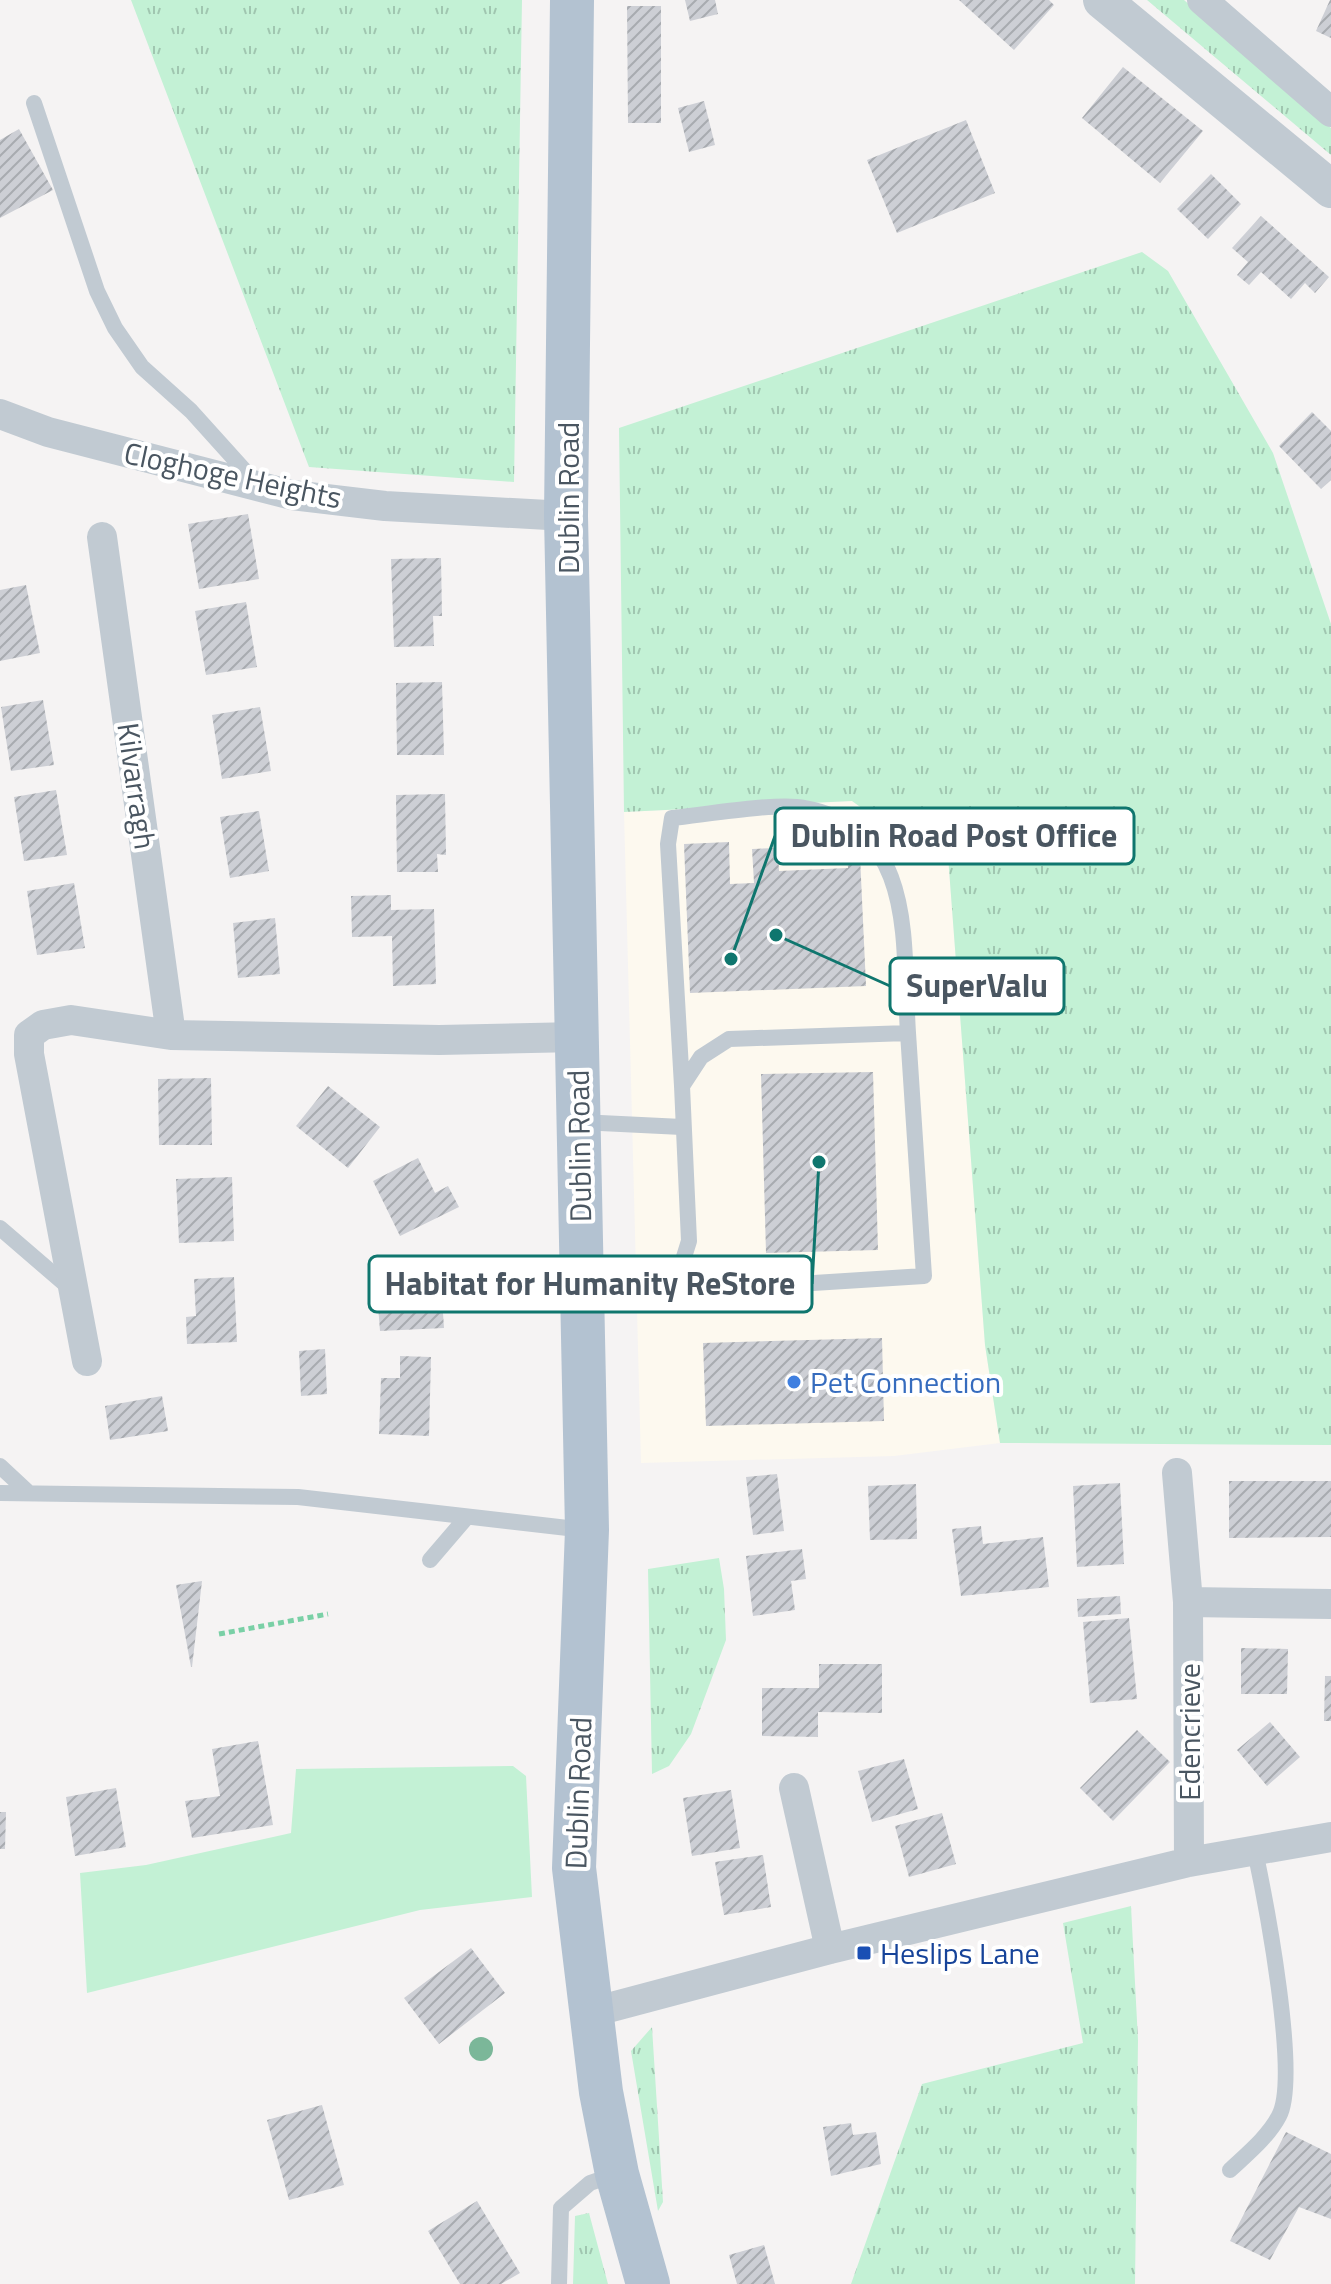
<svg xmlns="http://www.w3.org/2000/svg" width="1331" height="2284" viewBox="0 0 1331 2284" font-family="'Titillium Web',sans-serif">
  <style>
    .commercial { fill: #fdf9ef }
    .grass { fill: url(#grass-tufts) }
    .green { fill: #c3f1d5 }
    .building { fill: url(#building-hatch) }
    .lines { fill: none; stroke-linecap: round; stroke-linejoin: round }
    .path { stroke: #7ad0a6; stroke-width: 5; stroke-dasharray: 6 4; stroke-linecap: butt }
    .service { stroke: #c1cad2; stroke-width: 16 }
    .minor { stroke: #c1cad2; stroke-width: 30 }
    .tertiary { stroke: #c1cad2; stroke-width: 38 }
    .primary { stroke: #b3c2d1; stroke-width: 44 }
    .tree { fill: #7bb799 }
    .shop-dot { fill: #3f7fe0; stroke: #fff; stroke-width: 3 }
    .transit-dot { fill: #1a4fb4; stroke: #fff; stroke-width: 3 }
    .labels { text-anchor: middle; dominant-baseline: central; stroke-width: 8; stroke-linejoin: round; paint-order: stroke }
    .street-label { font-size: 30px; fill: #4a5661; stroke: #fff }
    .shop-label { font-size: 30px; fill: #366cbe; stroke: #fff; text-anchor: start }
    .transit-label { font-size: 30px; fill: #164399; stroke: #fff; text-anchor: start }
    .leader { fill: none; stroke: #0f766e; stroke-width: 3 }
    .callout-dot { fill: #0f766e; stroke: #fff; stroke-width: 3 }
    .callout { fill: #fff; stroke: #0f766e; stroke-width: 3 }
    .callout-label { font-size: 32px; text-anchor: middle; font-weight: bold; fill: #4a5661 }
  </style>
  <defs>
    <pattern id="grass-tufts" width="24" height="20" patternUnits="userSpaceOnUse" patternTransform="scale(2)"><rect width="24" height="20" fill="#c3f1d5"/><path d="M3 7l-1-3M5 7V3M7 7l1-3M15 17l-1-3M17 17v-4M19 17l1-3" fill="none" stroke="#a0c6b0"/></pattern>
    <pattern id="building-hatch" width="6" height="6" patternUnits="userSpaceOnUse" patternTransform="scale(2)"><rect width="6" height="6" fill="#cdcfd5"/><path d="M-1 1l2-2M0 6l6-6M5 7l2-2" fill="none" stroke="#a8abb0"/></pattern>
  </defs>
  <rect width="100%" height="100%" fill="#f5f3f3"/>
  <path class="commercial" d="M852,801L913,844L948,855L985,1345L1000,1443L894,1456L641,1463L624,812Z"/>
  <path class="grass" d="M131,0H522L514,482L309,467Z
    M1147,0H1184L1331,128V155Z
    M1142,252L1168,271L1273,453L1331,624V1445L1000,1443L985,1345L948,856L913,845L852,801L624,812L619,428Z
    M719,1558L724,1589L726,1640L691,1734L669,1766L652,1774L648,1569Z
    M1131,1906L1138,2040L1135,2284H851L922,2084L1083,2043L1063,1923Z
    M652,2027L663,2202L658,2211L631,2051Z
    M589,2213L608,2284H573L575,2216Z"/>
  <path class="green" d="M513,1766L526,1776L532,1897L420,1910L87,1993L80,1873L146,1865L291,1833L296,1769Z"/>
  <path class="building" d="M685,0H715L718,14L690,21Z
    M959,0H1049L1054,5L1014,50Z
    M1330,0H1331V38L1316,31Z
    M627,6H661V123H628Z
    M1123,67L1203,131L1160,183L1082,118Z
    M704,101L715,145L689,152L678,108Z
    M966,120L995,193L897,233L867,160Z
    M19,129L53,190L0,218V140Z
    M1211,174L1241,204L1208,239L1177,209Z
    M1261,216L1329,277L1315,293L1305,283L1291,299L1261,272L1249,285L1237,275L1248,262L1232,248Z
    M1312,412L1331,431V480L1321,489L1279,446Z
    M248,514L259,579L199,589L188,524Z
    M441,558L442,616H433L434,646L394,647L391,559Z
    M26,585L40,653L0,661V590Z
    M246,602L257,667L206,675L195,611Z
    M442,682L444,755H397L396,683Z
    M43,700L54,765L11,771L1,707Z
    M260,707L271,771L222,779L212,715Z
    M56,790L67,855L24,861L14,797Z
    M445,794L446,855L437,854L438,872H397L396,795Z
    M259,811L269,871L230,878L220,817Z
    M729,842L730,884L754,883L752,849L778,848L779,871L848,868L847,857L860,856L866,986L690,993L684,844Z
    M74,883L85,948L37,955L27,891Z
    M391,895V910L434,909L436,984L393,986L392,936L352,937L351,896Z
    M275,918L280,974L238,978L233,923Z
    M873,1072L878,1250L766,1253L761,1074Z
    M211,1078L212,1145H159L158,1079Z
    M328,1086L380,1127L348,1168L296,1126Z
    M418,1158L435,1193L448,1186L459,1207L400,1236L373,1181Z
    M232,1177L234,1241L179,1243L176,1179Z
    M440,1268L444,1328L380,1331L378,1305L398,1304L395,1270Z
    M234,1277L237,1342L187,1344L186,1317L196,1316L194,1279Z
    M882,1338L884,1421L706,1426L703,1343Z
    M325,1349L327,1394L301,1396L299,1351Z
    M400,1356L431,1357L429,1436L379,1434L381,1378H400Z
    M162,1396L168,1431L110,1440L105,1406Z
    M777,1474L784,1531L753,1535L746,1477Z
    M1229,1481H1331V1537L1229,1538Z
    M1120,1483L1124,1564L1077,1567L1073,1486Z
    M916,1484L917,1539L870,1540L868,1486Z
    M981,1526L983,1544L1043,1537L1049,1587L961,1596L952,1529Z
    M802,1549L806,1579L791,1581L795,1610L753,1616L746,1556Z
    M202,1581L192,1667H191L176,1585Z
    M1120,1596L1121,1614L1078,1617L1077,1599Z
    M1129,1618L1137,1699L1090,1703L1083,1622Z
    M1241,1648L1288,1649L1287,1694H1241Z
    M819,1664H882V1713L818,1712V1737L762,1736V1688H819Z
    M1325,1676H1331V1721H1324Z
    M1270,1722L1300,1757L1267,1786L1237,1750Z
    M1137,1730L1170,1762L1113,1821L1080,1788Z
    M258,1741L273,1825L192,1838L185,1801L220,1796L212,1749Z
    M904,1759L918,1809L872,1822L858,1771Z
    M116,1788L126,1847L75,1856L66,1797Z
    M731,1790L740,1848L692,1856L683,1798Z
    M0,1812H6L5,1849H0Z
    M942,1813L956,1864L909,1877L895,1826Z
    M763,1855L771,1907L724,1915L715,1862Z
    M471,1948L505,1993L439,2044L404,1998Z
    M322,2105L344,2185L289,2200L267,2120Z
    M851,2123L853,2135L876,2132L881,2164L831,2176L823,2127Z
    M1286,2132L1331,2154V2219L1299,2207L1270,2260L1230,2241Z
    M477,2201L520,2273L501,2284H460L428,2231Z
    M764,2245L775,2284H737L729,2255Z"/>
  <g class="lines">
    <path class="path" d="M219,1634L328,1614"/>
    <path class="service" d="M34,103L97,291L115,328L142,367L191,411L255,482
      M580,1122L682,1127
      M0,1228L72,1290
      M673,1292L924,1276L908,1033
      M584,1293L673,1292L689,1241L682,1086L701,1057L729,1039L908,1033C902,944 918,829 805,808C777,802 703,815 672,818L668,844L682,1086
      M0,1466L29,1493
      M0,1493L298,1497L585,1530
      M430,1560L466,1518
      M1230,2170C1247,2154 1268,2137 1279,2116C1300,2077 1265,1898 1255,1851
      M559,2284L561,2208L590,2183L616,2174"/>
    <path class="minor" d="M1202,0L1331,112
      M0,414L48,432L292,495L385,506L566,516
      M102,537L171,1035
      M87,1361L29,1054V1035L43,1025L71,1020L171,1035L439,1040L577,1037
      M1177,1473L1188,1602L1189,1862
      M1188,1602L1331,1604
      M794,1788L830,1949
      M589,2013L830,1949L1189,1862L1331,1837"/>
    <path class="tertiary" d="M1102,0L1331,189"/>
    <path class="primary" d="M572,0L566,516L587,1530L574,1868L601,2092L617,2174L648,2284"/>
  </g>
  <circle class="tree" cx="481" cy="2049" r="12"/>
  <circle class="shop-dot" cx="794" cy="1382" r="8"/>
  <rect class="transit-dot" x="856" y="1945" width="16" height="16" rx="4"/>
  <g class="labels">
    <g class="street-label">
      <text transform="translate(233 475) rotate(12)">Cloghoge Heights</text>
      <text transform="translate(568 498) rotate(-90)">Dublin Road</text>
      <text transform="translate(137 786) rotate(82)">Kilvarragh</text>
      <text transform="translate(579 1146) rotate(-91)">Dublin Road</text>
      <text transform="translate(1189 1732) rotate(-90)">Edencrieve</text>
      <text transform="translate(578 1793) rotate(-88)">Dublin Road</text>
    </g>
    <g class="shop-label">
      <text x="810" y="1382">Pet Connection</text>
    </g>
    <g class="transit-label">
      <text x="880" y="1953">Heslips Lane</text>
    </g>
  </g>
  <path class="leader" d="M731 959L775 836M776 935L890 986M819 1162L812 1284"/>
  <g class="callout-dot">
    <circle cx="731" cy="959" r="8"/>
    <circle cx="776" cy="935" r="8"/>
    <circle cx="819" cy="1162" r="8"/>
  </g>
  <g class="callout">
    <rect x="775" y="808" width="359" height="56" rx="8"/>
    <rect x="890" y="958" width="174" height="56" rx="8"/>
    <rect x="369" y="1256" width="443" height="56" rx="8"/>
  </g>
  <g class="callout-label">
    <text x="954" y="847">Dublin Road Post Office</text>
    <text x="977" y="997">SuperValu</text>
    <text x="590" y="1295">Habitat for Humanity ReStore</text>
  </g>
</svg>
